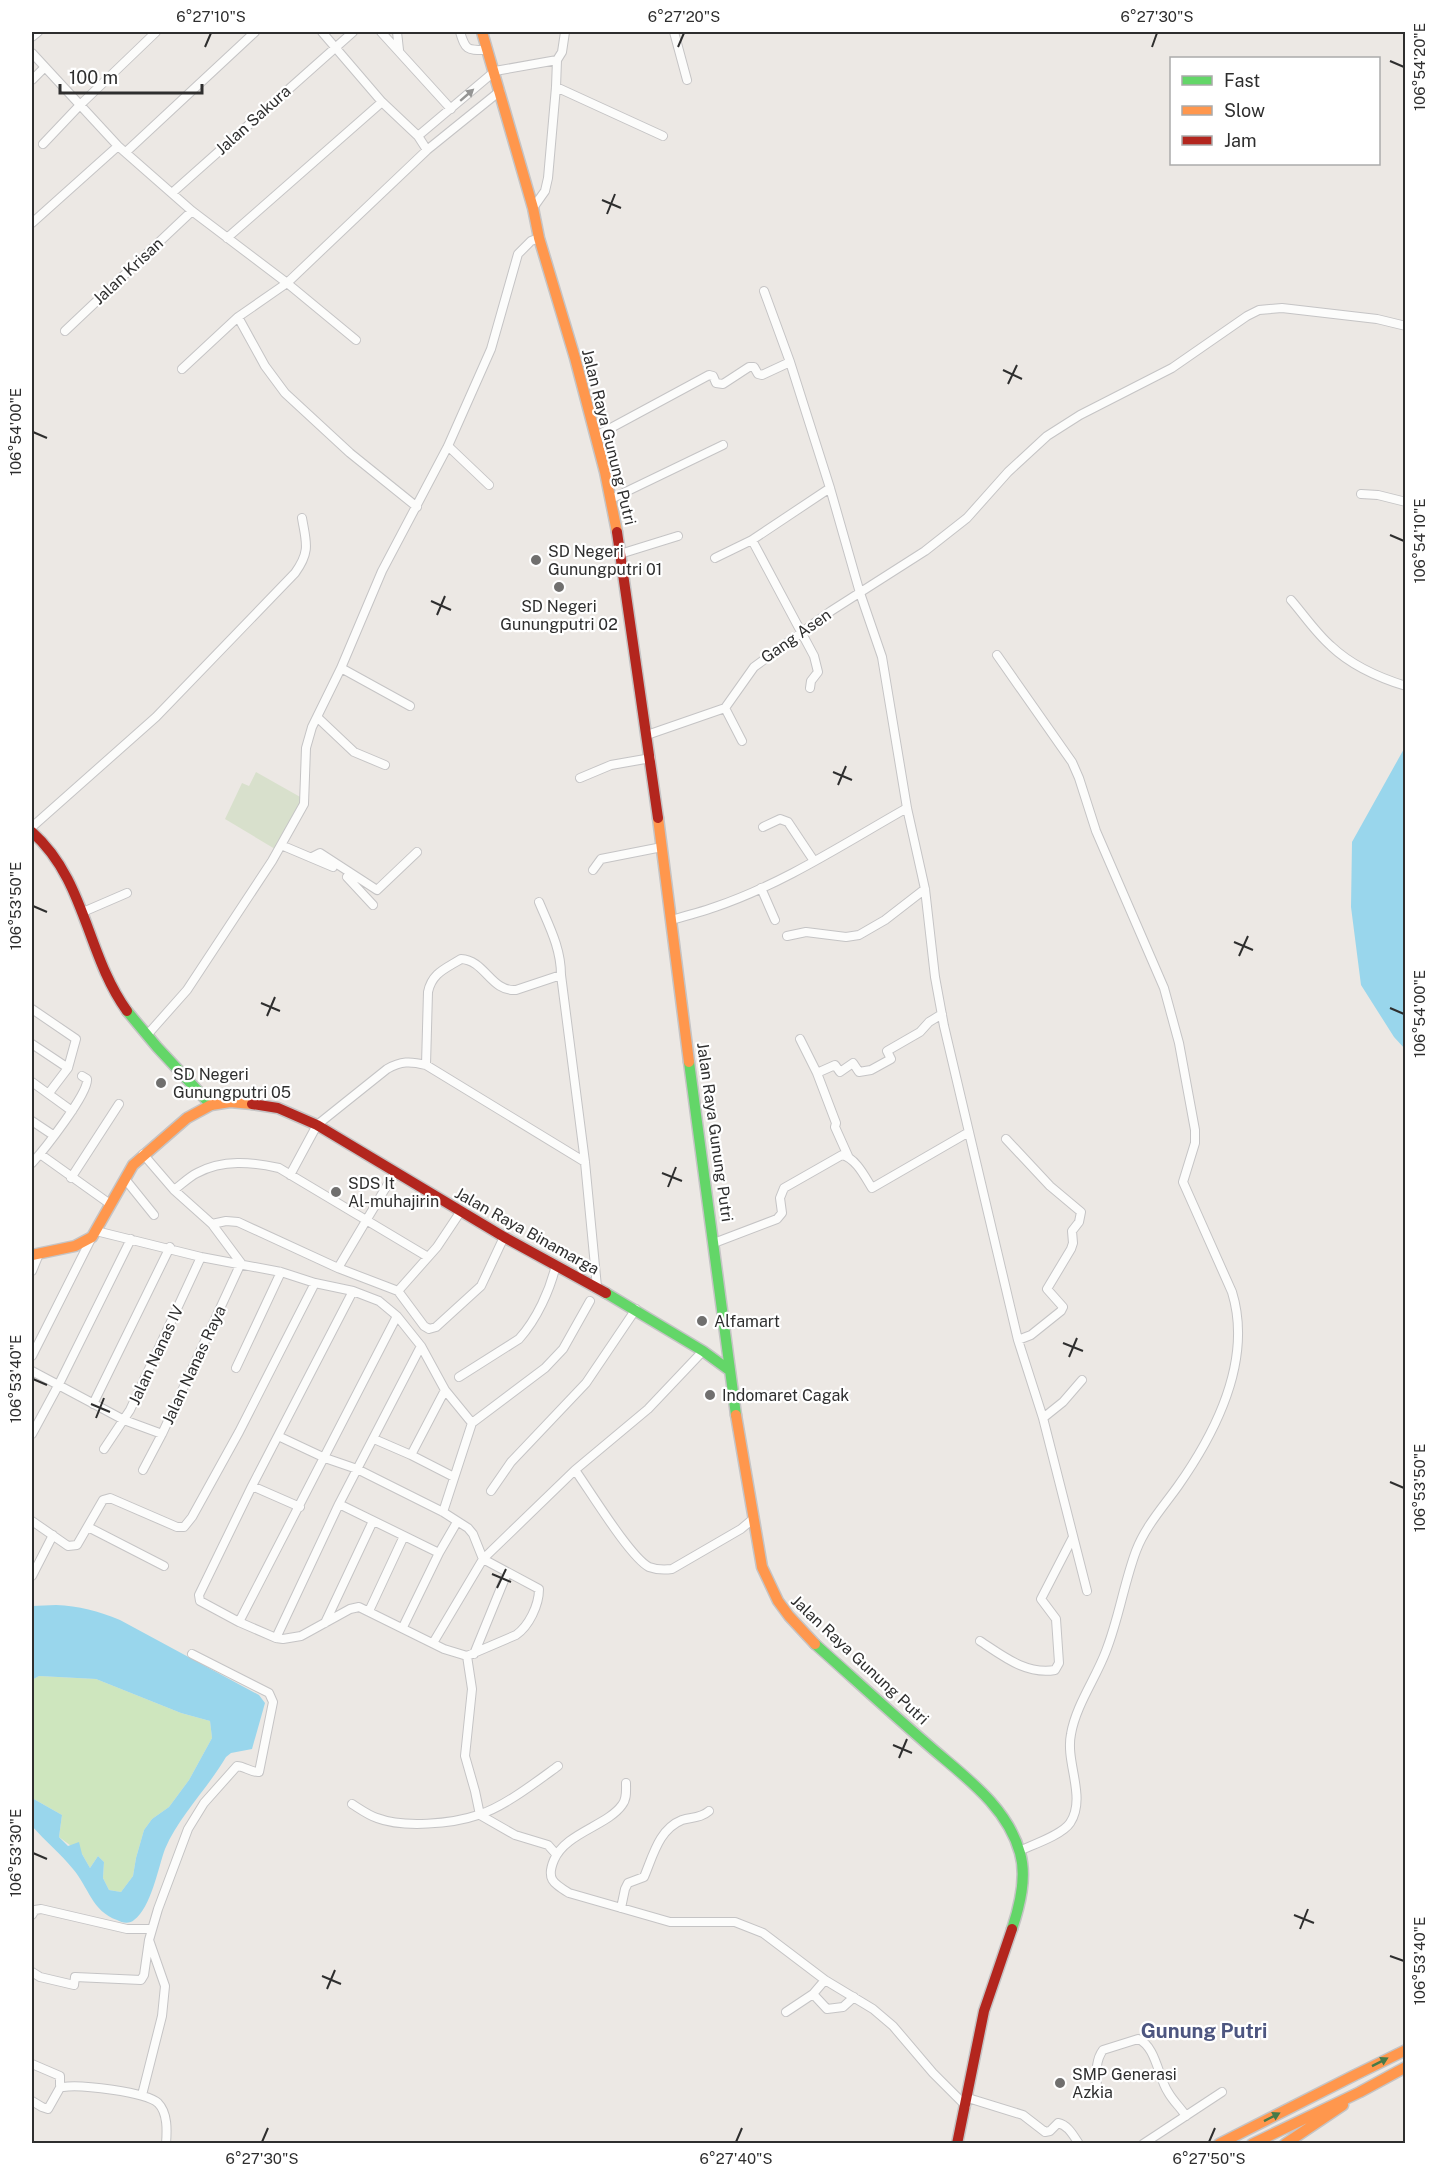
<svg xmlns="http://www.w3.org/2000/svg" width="1437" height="2175" viewBox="0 0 1437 2175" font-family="'Public Sans',sans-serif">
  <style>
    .green { fill: #cee6be }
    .cemetery { fill: #d8e0cc }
    .water { fill: #99d6ec }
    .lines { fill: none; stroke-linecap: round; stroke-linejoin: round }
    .street-casing { stroke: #c5c4c5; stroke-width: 10 }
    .fast-casing { stroke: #c5c4c5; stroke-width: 13 }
    .slow-casing { stroke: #c5c4c5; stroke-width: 13 }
    .jam-casing { stroke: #c5c4c5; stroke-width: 13 }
    .street { stroke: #fcfcfb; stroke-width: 8 }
    .fast { stroke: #63d668; stroke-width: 10 }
    .slow { stroke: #ff974d; stroke-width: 10 }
    .jam { stroke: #b3261e; stroke-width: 10 }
    .oneway { fill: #959594 }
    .oneway2 { fill: #467a48 }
    .ticks { fill: none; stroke: #2e2e2e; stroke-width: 2 }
    .poi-dot { fill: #706f6e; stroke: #fff; stroke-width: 2 }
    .labels { text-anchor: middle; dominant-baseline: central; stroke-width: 4.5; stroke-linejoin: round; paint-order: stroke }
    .street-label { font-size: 16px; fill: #2e2e2e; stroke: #fff }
    .poi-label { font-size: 16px; fill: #2e2e2e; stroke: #fff; text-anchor: start }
    .quarter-label { font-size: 20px; font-weight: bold; fill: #4d5680; stroke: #fff }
    .neatline { fill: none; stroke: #2e2e2e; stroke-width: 2 }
    .ticks-label { font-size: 15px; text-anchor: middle; fill: #2e2e2e }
  </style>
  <rect width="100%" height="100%" fill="#ece8e4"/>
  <path class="green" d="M39,1676L96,1679L181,1713L210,1721L212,1738L189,1780L169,1807L152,1819L144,1830L136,1858L133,1876L121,1892L109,1890L103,1878L104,1862L98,1856L90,1868L82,1854L59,1837L62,1815L32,1798V1680Z"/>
  <path class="cemetery" d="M256,772L302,798L301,805L275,849L225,819L242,783L249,786Z"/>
  <path class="water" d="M1405,747V1049L1394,1037L1361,985L1351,907L1352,842Z
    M56,1605C79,1606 98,1611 120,1620L259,1695L265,1703L252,1749L231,1753L226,1757C208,1788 179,1816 165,1849C158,1868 151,1908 134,1920C130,1924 122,1923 117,1920C92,1911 89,1888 73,1869C61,1854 45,1841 32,1826V1798L62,1815L59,1837L68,1846L79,1842L82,1854L90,1868L98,1856L104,1862L103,1878L109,1890L121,1892L133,1876L136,1858L144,1830L152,1819L169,1807L189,1780L212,1738L210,1721L181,1713L96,1679L39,1676L32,1680V1606Z"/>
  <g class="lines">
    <defs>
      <path id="street" d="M322,32L382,102L418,136L427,150
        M381,32L451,109
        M397,32L399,50
        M460,32C466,51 467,50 487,50
        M674,32L687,80
        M32,37L38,32
        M32,53L118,146L192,211L287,283L356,340
        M32,80L44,68
        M556,87L663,136
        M418,136L495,71L557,60
        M43,144L80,105L156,32
        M126,152L255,32
        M172,193L353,32
        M533,208L545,191L548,178L556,87L557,60L562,52L565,32
        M32,223L118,146
        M227,238L382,102
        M764,291L790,362L830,488L860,593L882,657L907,808L925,889L935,977L944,1026L1018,1340L1043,1418L1087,1591
        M238,317L265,366L285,393L350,453L417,507
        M65,331L192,211
        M182,369L238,317L287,283L427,150L500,91
        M596,436L709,375L713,376L716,383L723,384L749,367H754L758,374L762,375L790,362
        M448,446L489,485
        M1361,494L1378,495L1406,502
        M611,499L723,445
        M752,540L830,488
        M620,554L678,536
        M715,558L752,540L814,656L818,672L811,681L810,688
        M1291,600C1304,615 1316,633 1331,646C1351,665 1380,678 1406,686
        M997,655L1072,762L1079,778L1096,831L1164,988L1179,1043L1195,1130V1143L1183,1182L1232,1292C1253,1360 1216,1432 1178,1486C1163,1507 1145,1527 1136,1551C1124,1583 1119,1618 1106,1651C1096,1678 1076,1705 1071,1734C1065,1763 1087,1797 1070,1823C1062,1835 1032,1845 1019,1851
        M341,668L410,706
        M725,708L742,741
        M317,717L354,752L385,765
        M647,735L725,708L754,667L831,611L925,551L967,518L1008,472L1047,436L1080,415L1172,368L1247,316L1259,310L1282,308L1377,319L1406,326
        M580,778L611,765L651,758
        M32,827L156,717L295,573C311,551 306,542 302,518
        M763,827L780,819L788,822L814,861
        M281,845L333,867
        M312,857L320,853L377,890L417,852
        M593,870L601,859L662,847
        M347,877L373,905
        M761,888L775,920
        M539,902C549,926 561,948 561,975L585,1162L597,1287
        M83,912L127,893
        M671,920C686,916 701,912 715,907C783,884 845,843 907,808
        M787,936L806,932L846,937L859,935L885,920L925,889
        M32,1009L76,1039L68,1068L49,1093
        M148,1034L187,990L272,861L304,804L306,748L312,727L341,668L382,571L448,446L491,349L518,254L531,241L539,238
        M800,1039L817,1073L835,1065L840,1072L853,1063L859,1072L871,1070L891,1059L887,1051L920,1032L929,1022L942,1014
        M32,1044L68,1068
        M426,1065L428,992C432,973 445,969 461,959C485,960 491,992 516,990L561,975
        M817,1073L836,1123L835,1127L848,1156
        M32,1082L72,1111
        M32,1121L53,1135
        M1006,1139L1050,1186L1081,1212L1079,1222L1072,1231L1073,1243L1071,1249L1047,1289L1063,1307L1061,1311L1031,1335L1018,1340
        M40,1154L110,1204
        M32,1163C43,1151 89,1093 87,1079L82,1076
        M395,1172L338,1268L398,1291
        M290,1175L317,1125L387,1069C401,1061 410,1061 426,1065L585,1162
        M71,1178L119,1104
        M125,1179L154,1215
        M174,1190C182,1184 189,1177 197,1173C223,1159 252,1162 279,1168L428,1257
        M212,1224L226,1221L238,1222L338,1268
        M96,1231L201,1257L281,1272L315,1283L353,1291L379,1301L397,1316L421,1346L445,1390L472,1423L443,1512
        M714,1243L777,1219L782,1213L780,1198L784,1188L842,1155C856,1158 865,1177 872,1188L969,1132
        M32,1271L39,1254
        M353,1291L252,1486L199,1595L200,1601L239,1622L276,1638L283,1639L301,1636L350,1609L359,1607L444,1649L467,1656L516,1635C529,1626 539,1605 539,1589L483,1559L575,1470L648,1409L703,1351
        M398,1291L424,1326L429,1329L436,1327L481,1286L504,1237
        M398,1291L437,1247L461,1211
        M32,1356L92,1237
        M236,1368L281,1272
        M32,1371L124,1420L162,1434
        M459,1377L519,1339C537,1319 550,1290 556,1265
        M93,1404L170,1247
        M1043,1418L1063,1402L1082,1380
        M472,1423L545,1368L563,1349L590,1301
        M32,1434L59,1384L131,1239
        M278,1436L325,1458L357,1469L443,1512L468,1528L473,1534L483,1559L433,1643
        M374,1439L411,1455L454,1477
        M104,1449L130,1410L201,1257
        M411,1455L445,1390
        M143,1470L162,1434L241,1263L212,1224L174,1190L143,1154
        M575,1470C590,1491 630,1557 649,1567C657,1570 664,1570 672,1569L741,1529L754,1518
        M252,1486L300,1507
        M491,1491L511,1462L586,1383L636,1309
        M339,1504L439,1553
        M32,1521L68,1546L77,1545L103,1500L110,1498L177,1527H184L192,1517L239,1432L315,1283
        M88,1527L164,1566
        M32,1576L53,1535
        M369,1611L404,1536
        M239,1622L397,1316
        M325,1623L373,1521
        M403,1627L439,1553L457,1522
        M276,1638L339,1504L421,1346
        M980,1641C1003,1656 1026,1675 1055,1670L1059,1663L1056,1619L1041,1599L1073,1537
        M474,1654L507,1573
        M467,1656L472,1689L465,1756L475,1791L480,1815
        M626,1783C626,1791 627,1799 622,1805C607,1826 565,1833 554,1860C546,1879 553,1883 569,1893L670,1922H735L763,1933L825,1980L873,2009L893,2026L933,2073L966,2106
        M352,1804C360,1809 368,1815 377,1818C403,1828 452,1824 478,1815C504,1807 536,1782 558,1766
        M480,1815L515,1835L548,1845L556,1854
        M621,1908L625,1889L628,1883L644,1877C653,1856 659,1829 682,1820C692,1817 701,1818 709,1811
        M32,1915L35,1910L41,1909L127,1929H152
        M32,1972L40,1977L74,1985L75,1977L141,1980L144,1975L149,1940
        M813,1994L827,2009L843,2007L854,1997
        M786,2012L813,1994L825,1980
        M32,2064L60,2076V2085L63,2087C80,2084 146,2092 158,2103C168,2113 167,2131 166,2144
        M1097,2092C1097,2078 1094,2062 1103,2050L1138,2039C1156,2046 1158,2077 1168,2092C1173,2101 1180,2107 1186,2116
        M142,2095L162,2016L165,1986L149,1940L158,1909L188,1829L204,1803L237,1766C244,1766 252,1773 259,1772L273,1702L269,1693L192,1654
        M968,2098L1023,2115L1045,2132L1050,2131L1058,2123C1068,2125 1073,2135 1079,2144
        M32,2101L42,2107L48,2109L61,2086
        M1143,2144L1222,2092"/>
      <path id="fast" d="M127,1011L157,1047L211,1105
        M689,1062L736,1415
        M606,1293L703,1351L729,1370
        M815,1644C852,1677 889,1711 927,1744C962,1775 1007,1805 1020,1853C1027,1877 1020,1905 1012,1929"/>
      <path id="slow" d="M482,32L533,208L539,238L575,358L605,472L617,532
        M658,818L689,1062
        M32,1255L75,1246L92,1237L133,1165L187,1118L211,1105L230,1102L252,1104
        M736,1415L762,1567L778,1601L789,1616L815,1644
        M1355,2075L1406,2050
        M1360,2092L1406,2067
        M1219,2144L1355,2075
        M1252,2144L1360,2092
        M1285,2144L1343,2105"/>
      <path id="jam" d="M617,532L658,818
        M32,832C86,880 86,954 127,1011
        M252,1104L278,1108L317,1125L504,1237L606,1293
        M957,2144L984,2011L1012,1929"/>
    </defs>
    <use href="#street" class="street-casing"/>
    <use href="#fast" class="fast-casing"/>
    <use href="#slow" class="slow-casing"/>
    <use href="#jam" class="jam-casing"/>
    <use href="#street" class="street"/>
    <use href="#fast" class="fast"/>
    <use href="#slow" class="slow"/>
    <use href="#jam" class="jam"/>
  </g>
  <defs><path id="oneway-solid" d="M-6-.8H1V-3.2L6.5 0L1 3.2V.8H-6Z" transform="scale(1.5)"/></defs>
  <use class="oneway" href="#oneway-solid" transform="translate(467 95) rotate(-41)"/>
  <g class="oneway2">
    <use href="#oneway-solid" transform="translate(1380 2062) rotate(-27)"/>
    <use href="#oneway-solid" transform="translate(1272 2117) rotate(-27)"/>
  </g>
  <path class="ticks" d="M205,47L211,33M678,47L684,33M1152,47L1157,33M1390,61L1404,67M602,200L621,208M607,214L615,194M1003,370L1022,379M1008,384L1017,365M33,432L47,438M1390,535L1404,541M431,601L451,610M437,615L445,596M833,772L852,780M838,785L846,766M33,906L47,912M1234,942L1253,950M1239,956L1248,936M261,1003L280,1011M1390,1008L1404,1014M267,1016L275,997M662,1173L682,1181M668,1187L676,1167M1063,1343L1083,1351M1069,1357L1077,1338M33,1379L47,1385M91,1404L110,1412M96,1418L104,1398M1390,1482L1404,1488M492,1574L511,1582M497,1588L506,1569M893,1745L912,1753M899,1758L907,1739M33,1853L47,1859M1294,1915L1314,1923M1300,1929L1308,1909M1390,1956L1404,1961M322,1976L341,1984M327,1989L335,1970M262,2142L268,2128M736,2142L742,2128M1209,2142L1215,2128"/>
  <g class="poi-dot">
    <circle cx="536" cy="560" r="6"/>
    <circle cx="559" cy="587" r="6"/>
    <circle cx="161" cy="1083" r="6"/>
    <circle cx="336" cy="1192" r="6"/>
    <circle cx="702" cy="1321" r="6"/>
    <circle cx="710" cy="1395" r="6"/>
    <circle cx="1060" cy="2083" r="6"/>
  </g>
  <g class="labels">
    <g class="street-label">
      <text transform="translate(253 120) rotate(-42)">Jalan Sakura</text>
      <text transform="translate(128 271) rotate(-43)">Jalan Krisan</text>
      <text transform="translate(609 437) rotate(76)">Jalan Raya Gunung Putri</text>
      <text transform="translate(796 636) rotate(-35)">Gang Asen</text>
      <text transform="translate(715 1132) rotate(82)">Jalan Raya Gunung Putri</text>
      <text transform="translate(527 1231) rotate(29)">Jalan Raya Binamarga</text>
      <text transform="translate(156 1355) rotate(-65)">Jalan Nanas IV</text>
      <text transform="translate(194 1365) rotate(-65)">Jalan Nanas Raya</text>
      <text transform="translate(860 1660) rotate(43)">Jalan Raya Gunung Putri</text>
    </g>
    <g class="poi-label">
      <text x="548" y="551">SD Negeri<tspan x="548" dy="18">Gunungputri 01</tspan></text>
      <text x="559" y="606" text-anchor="middle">SD Negeri<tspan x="559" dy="18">Gunungputri 02</tspan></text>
      <text x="173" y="1074">SD Negeri<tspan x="173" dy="18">Gunungputri 05</tspan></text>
      <text x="348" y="1183">SDS It<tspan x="348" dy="18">Al-muhajirin</tspan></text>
      <text x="714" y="1321">Alfamart</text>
      <text x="722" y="1395">Indomaret Cagak</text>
      <text x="1072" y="2074">SMP Generasi<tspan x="1072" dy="18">Azkia</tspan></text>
    </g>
    <g class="quarter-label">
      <text x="1204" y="2031">Gunung Putri</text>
    </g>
  </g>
  <rect width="1437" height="2175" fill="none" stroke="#ffffff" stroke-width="66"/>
  <rect x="1170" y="57" width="210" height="108" fill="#ffffff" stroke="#ababab" stroke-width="1.5"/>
  <rect x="1182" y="76" width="30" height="9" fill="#63d668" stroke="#ababab" stroke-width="1.5"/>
  <text x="1224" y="87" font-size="18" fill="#2e2e2e">Fast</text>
  <rect x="1182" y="106" width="30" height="9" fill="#ff974d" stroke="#ababab" stroke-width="1.5"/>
  <text x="1224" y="117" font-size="18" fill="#2e2e2e">Slow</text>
  <rect x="1182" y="136" width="30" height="9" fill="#b3261e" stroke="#ababab" stroke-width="1.5"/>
  <text x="1224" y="147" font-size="18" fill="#2e2e2e">Jam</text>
  <path d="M60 84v9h142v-9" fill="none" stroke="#2e2e2e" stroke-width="3"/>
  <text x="69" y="84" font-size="18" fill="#2e2e2e" stroke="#ffffff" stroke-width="4.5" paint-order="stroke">100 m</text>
  <rect x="33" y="33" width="1371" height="2109" class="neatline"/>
  <g class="ticks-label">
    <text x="211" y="22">6°27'10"S</text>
    <text x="684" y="22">6°27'20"S</text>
    <text x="1157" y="22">6°27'30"S</text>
    <text transform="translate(1420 67) rotate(-90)" y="5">106°54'20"E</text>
    <text transform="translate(16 432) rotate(-90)" y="5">106°54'00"E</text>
    <text transform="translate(1420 541) rotate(-90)" y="5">106°54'10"E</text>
    <text transform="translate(16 906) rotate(-90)" y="5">106°53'50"E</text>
    <text transform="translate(1420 1014) rotate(-90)" y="5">106°54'00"E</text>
    <text transform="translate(16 1379) rotate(-90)" y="5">106°53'40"E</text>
    <text transform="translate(1420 1488) rotate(-90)" y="5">106°53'50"E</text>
    <text transform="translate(16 1853) rotate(-90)" y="5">106°53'30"E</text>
    <text transform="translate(1420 1961) rotate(-90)" y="5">106°53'40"E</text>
    <text x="262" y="2164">6°27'30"S</text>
    <text x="736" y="2164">6°27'40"S</text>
    <text x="1209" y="2164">6°27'50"S</text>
  </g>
</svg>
